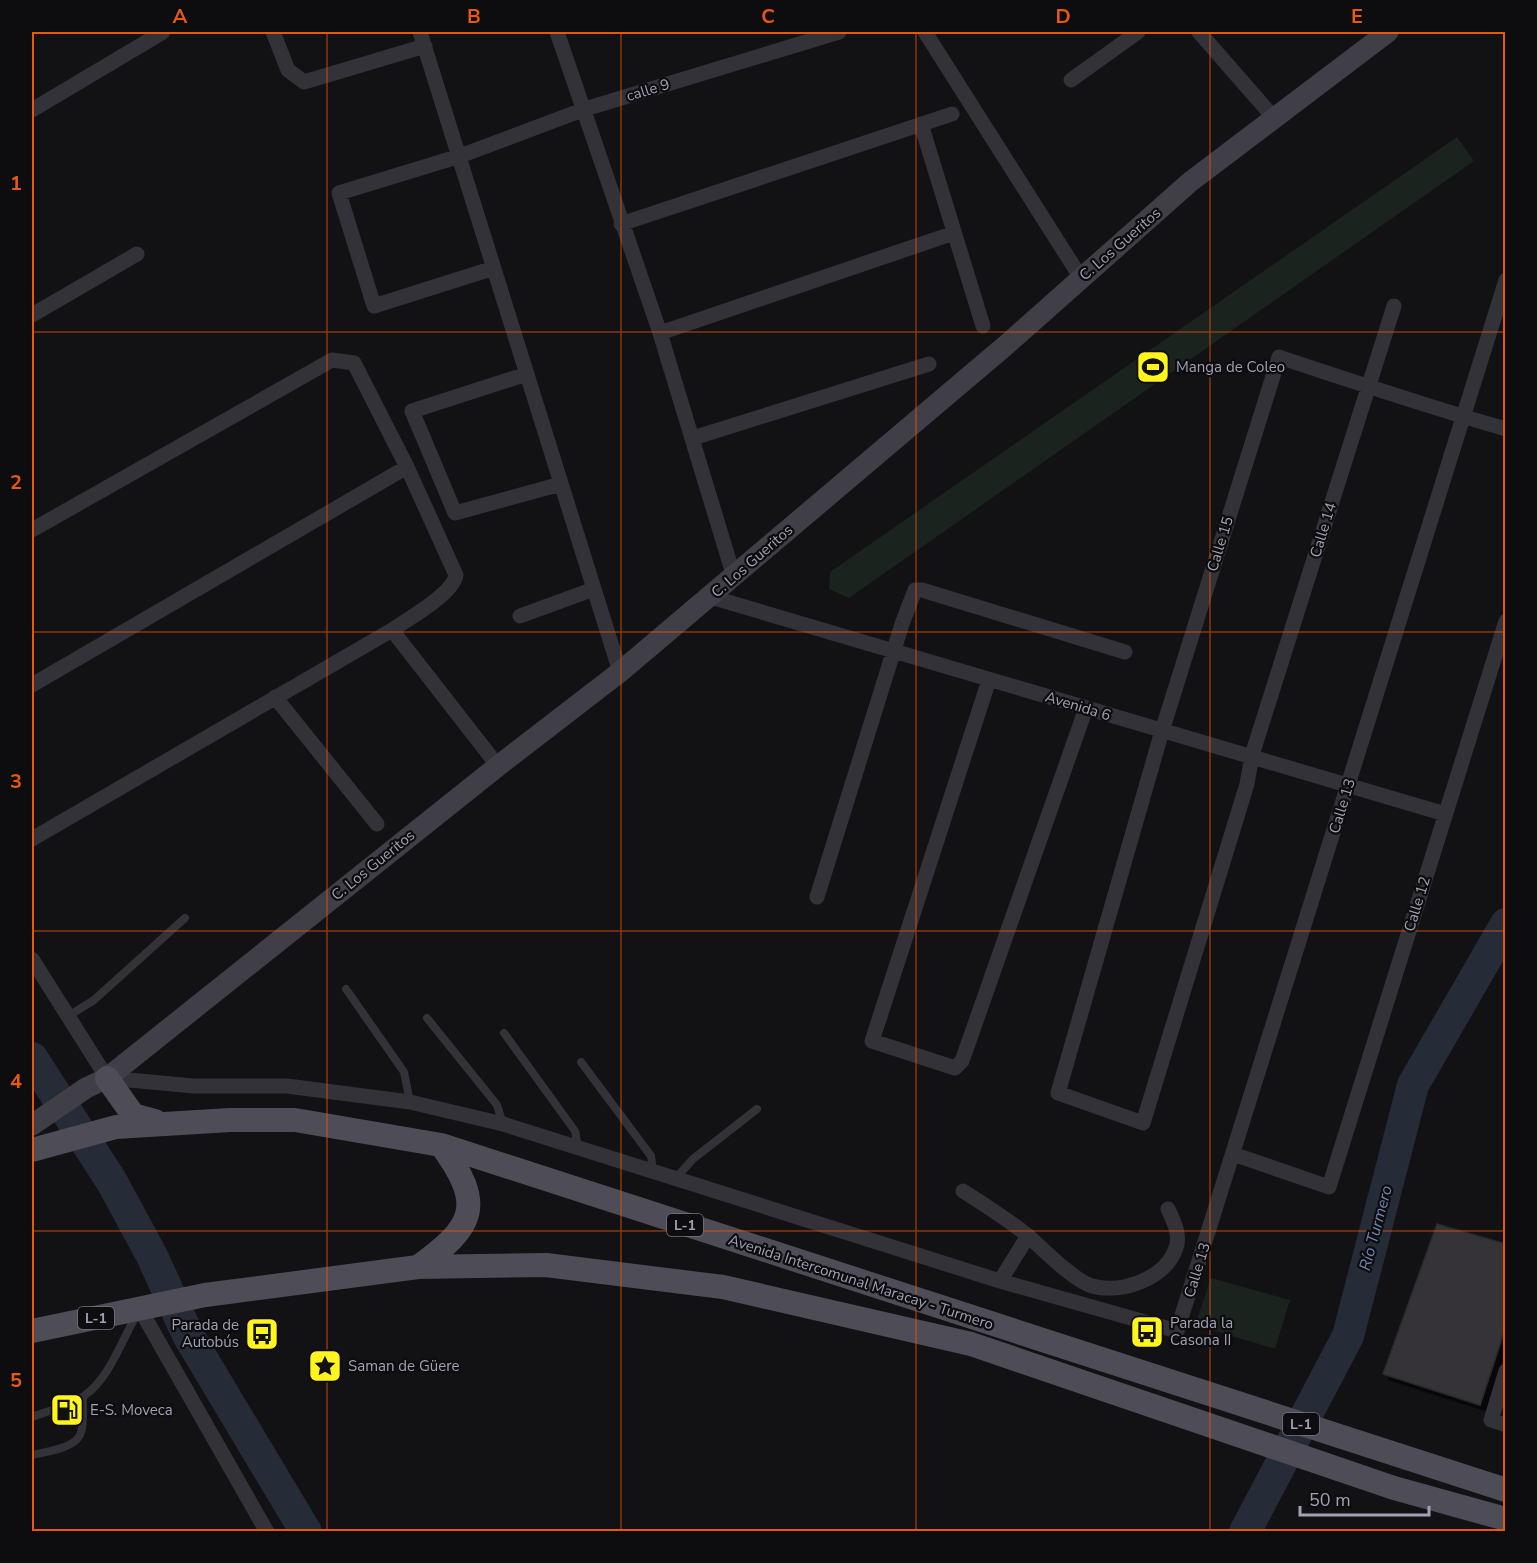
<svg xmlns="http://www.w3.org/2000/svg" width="1537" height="1563" viewBox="0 0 1537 1563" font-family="'Nunito Sans',sans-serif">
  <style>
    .green { fill: #1b231e }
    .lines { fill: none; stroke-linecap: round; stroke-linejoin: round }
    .river { stroke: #262b38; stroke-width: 32 }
    .building { fill: #343338; stroke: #2c2b2f; stroke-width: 1.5; filter: url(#shadow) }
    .lane { stroke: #333238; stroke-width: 8 }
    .street { stroke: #333238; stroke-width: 15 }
    .secondary { stroke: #403f48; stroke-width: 21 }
    .primary { stroke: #4e4d57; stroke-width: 24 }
    .grid { fill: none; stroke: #e8590c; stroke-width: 1.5; stroke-opacity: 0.55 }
    .labels { text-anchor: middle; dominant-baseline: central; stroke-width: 4.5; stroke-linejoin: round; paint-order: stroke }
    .shield { fill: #0d0c0e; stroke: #757483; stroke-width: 1.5 }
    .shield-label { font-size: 14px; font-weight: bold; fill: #a1a1b5 }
    .street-label { font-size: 15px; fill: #a1a1b5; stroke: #0d0c0e }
    .poi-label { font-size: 15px; fill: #a1a1b5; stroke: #0d0c0e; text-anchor: start }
    .water-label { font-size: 16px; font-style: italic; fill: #7383b4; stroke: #0d0c0e }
    .neatline { fill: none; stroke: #e8590c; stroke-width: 2 }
    .grid-label { font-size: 20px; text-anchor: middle; font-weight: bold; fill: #e8590c }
  </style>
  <defs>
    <filter id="shadow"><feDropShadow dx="5.5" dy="5.5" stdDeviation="0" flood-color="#0009"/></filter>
  </defs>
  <rect width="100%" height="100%" fill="#121113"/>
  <path class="green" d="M1457,137L1474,161L849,598L829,589L830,572Z
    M1211,1278L1290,1300L1275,1349L1195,1325Z"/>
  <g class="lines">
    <path class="river" d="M32,1058L112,1182L152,1256L188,1335L306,1532
      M1245,1532L1348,1336L1413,1085L1506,924"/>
  </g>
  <path class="building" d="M1437,1224L1506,1244V1326L1480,1405L1383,1374Z"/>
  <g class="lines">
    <path class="lane" d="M346,989L404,1072L410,1102
      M67,1017L94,1000L185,918
      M427,1018L497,1105L503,1124
      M504,1033L575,1131L578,1147
      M581,1062L651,1156L653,1171
      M676,1178L693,1159L757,1109
      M32,1417C48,1411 69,1406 84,1396C109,1379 122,1340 137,1314
      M32,1455C45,1452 73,1449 80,1435C85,1426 82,1407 83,1397"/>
    <path class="street" d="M273,32L288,70L304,82L425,46
      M420,32L620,672
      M557,32L660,333L734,577
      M925,32L1081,278
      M1199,32L1275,119
      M1071,80L1138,32
      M32,110L163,32
      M921,124L983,326
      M621,224L952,114
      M494,268L374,306L339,193L460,156L585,109L839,32
      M1394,306L1252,755L1247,784L1143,1123L1058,1093L1162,731L1279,357C1354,382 1429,407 1506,429
      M32,315L137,254
      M660,333L954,233
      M527,374L412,411L455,513L561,484
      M693,438L929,364
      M32,530L332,360L354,363L407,467L456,575C453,594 409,618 392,630L32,839
      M711,597L1445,814
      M520,616L594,589
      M392,630L498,766
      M989,680L872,1041L955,1068L962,1061L1086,708
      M32,685L407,467
      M275,697L377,824
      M817,897L902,624L915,590H922L1125,652
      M32,959L107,1078L194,1086H287L410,1102L503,1124L1000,1281L1177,1331L1506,280
      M1233,1154L1329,1187L1506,621
      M963,1191C985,1205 1007,1219 1027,1235C1042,1248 1074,1281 1092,1286C1122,1294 1165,1279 1176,1248C1181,1235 1173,1220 1168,1209
      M1000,1281L1028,1236
      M140,1309L267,1532
      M1506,1371L1491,1420L1506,1425"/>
    <path class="secondary" d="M32,1125L86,1088L107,1078L498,766L620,672L1005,346L1190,182L1388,32"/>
    <path class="primary" d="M107,1078L133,1115L155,1121
      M32,1150L116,1127L230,1120H295L441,1145L1506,1490
      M418,1267C475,1226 485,1205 441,1145
      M32,1331L205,1295L418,1267L546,1265L723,1287L971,1344L1394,1488L1506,1519"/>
  </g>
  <path class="grid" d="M327,32V1532M621,32V1532M916,32V1532M1210,32V1532M32,332H1506M32,632H1506M32,931H1506M32,1231H1506"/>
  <defs>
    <symbol id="stadium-square" viewBox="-11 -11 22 22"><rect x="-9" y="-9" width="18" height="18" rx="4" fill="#fff41d" stroke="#0d0c0e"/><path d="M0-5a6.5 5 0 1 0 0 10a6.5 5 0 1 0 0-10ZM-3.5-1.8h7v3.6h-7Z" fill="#111"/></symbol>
    <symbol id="bus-square" viewBox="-11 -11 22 22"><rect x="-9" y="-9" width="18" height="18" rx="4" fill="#fff41d" stroke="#0d0c0e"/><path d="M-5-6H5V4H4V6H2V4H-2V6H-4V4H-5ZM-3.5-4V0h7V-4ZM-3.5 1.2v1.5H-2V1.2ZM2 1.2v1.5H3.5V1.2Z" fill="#111"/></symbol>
    <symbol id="sight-square" viewBox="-11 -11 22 22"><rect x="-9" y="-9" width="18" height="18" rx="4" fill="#fff41d" stroke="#0d0c0e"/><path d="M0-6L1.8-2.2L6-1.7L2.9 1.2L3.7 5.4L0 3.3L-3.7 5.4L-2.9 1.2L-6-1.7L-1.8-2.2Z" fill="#111"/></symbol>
    <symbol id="fuel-square" viewBox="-11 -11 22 22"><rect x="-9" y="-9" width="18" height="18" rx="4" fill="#fff41d" stroke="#0d0c0e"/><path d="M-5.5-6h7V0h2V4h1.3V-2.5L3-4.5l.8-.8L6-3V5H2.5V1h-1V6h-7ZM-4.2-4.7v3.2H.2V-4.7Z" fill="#111"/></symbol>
  </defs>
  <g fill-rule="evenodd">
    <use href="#stadium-square" x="1134" y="348" width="38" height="38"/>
    <use href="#bus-square" x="1128" y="1313" width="38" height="38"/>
    <use href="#bus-square" x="243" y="1315" width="38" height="38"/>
    <use href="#sight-square" x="306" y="1347" width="38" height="38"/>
    <use href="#fuel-square" x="48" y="1391" width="38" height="38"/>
  </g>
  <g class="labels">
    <g class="shield">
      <rect x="667" y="1214" width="36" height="22" rx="4.5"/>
      <rect x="78" y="1307" width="36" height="22" rx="4.5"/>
      <rect x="1283" y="1413" width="36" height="22" rx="4.5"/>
    </g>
    <g class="shield-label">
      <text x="685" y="1225">L-1</text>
      <text x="96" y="1318">L-1</text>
      <text x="1301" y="1424">L-1</text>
    </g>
    <g class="street-label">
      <text transform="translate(648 90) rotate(-17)">calle 9</text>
      <text transform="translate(1120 244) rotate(-41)">C. Los Gueritos</text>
      <text transform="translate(1323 530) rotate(-73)">Calle 14</text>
      <text transform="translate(1220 544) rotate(-73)">Calle 15</text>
      <text transform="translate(752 561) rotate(-41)">C. Los Gueritos</text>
      <text transform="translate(1078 706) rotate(17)">Avenida 6</text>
      <text transform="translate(1342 806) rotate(-73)">Calle 13</text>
      <text transform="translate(373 865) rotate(-39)">C. Los Gueritos</text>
      <text transform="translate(1417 904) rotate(-73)">Calle 12</text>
      <text transform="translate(1197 1270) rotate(-73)">Calle 13</text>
      <text transform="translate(861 1282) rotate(18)">Avenida Intercomunal Maracay - Turmero</text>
    </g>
    <g class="poi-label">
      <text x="1176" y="367">Manga de Coleo</text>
      <text x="1170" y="1323">Parada la<tspan x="1170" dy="17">Casona II</tspan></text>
      <text x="239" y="1325" text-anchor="end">Parada de<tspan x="239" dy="17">Autobús</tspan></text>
      <text x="348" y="1366">Saman de Güere</text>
      <text x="90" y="1410">E-S. Moveca</text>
    </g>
    <g class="water-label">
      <text transform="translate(1376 1228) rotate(-75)">Río Turmero</text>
    </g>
  </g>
  <rect width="1537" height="1563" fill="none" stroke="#0d0c0e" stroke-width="66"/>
  <path d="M1300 1506v9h129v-9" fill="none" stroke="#a1a1b5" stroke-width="3"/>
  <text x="1309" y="1506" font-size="18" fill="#a1a1b5" stroke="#0d0c0e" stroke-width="4.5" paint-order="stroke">50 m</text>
  <rect x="33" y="33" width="1471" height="1497" class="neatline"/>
  <g class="grid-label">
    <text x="180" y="23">A</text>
    <text x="474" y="23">B</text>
    <text x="768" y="23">C</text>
    <text x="1063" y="23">D</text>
    <text x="1357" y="23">E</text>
    <text x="16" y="190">1</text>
    <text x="16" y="489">2</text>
    <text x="16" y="788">3</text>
    <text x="16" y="1088">4</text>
    <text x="16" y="1387">5</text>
  </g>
</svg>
